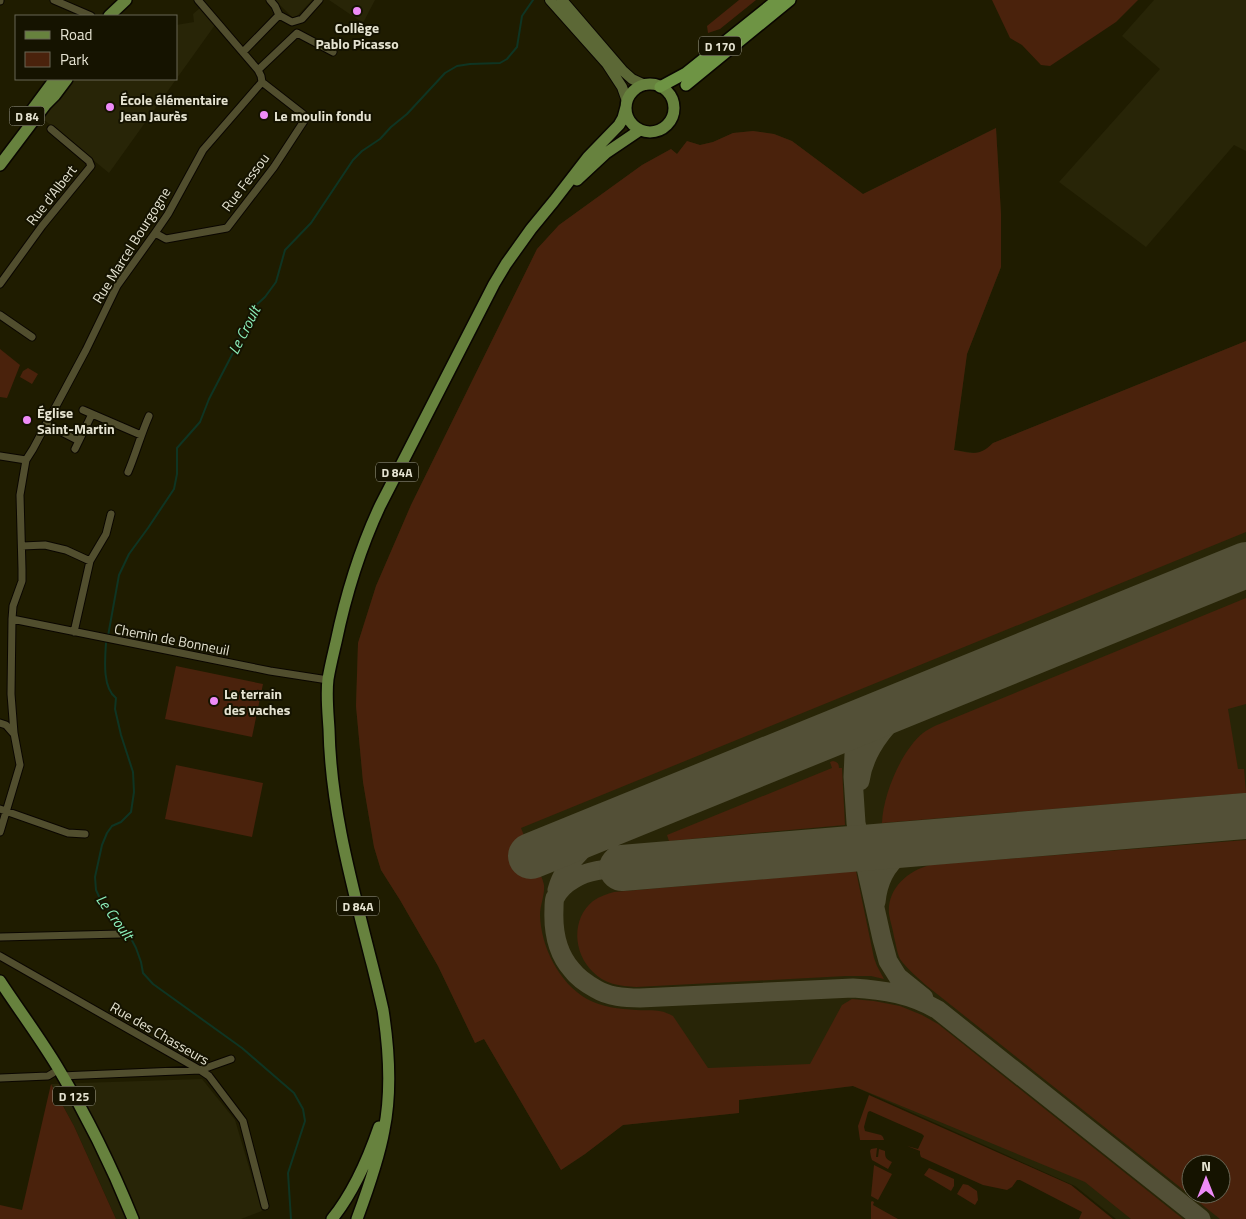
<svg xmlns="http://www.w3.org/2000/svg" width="1246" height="1219" viewBox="0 0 1246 1219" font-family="'Titillium Web',sans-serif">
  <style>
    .built { fill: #282507; fill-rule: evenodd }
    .green { fill: #4a220c; fill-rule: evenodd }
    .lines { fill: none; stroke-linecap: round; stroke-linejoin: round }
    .stream { stroke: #0f3523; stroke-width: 2 }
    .taxiway { stroke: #535037; stroke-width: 19 }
    .runway { stroke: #535037; stroke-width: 46 }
    .minor-casing { stroke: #0a0600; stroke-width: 9 }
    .secondary-casing { stroke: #0a0600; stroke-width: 12 }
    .primary-casing { stroke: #0a0600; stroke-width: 14 }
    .trunk-casing { stroke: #0a0600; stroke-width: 14 }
    .minor { stroke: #514e2e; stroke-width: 7 }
    .secondary { stroke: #5c6836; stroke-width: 10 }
    .primary { stroke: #67823e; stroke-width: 11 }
    .trunk { stroke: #6e9444; stroke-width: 11 }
    .poi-dot { fill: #ee8bf8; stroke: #151300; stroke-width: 2 }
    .labels { text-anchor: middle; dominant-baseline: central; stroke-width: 4; stroke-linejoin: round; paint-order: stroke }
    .shield { fill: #151300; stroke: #a7a592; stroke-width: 1 }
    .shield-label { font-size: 12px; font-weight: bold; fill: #e5e3d1 }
    .poi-label { font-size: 14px; font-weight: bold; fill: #e5e3d1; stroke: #151300; text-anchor: start }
    .street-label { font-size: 14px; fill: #e5e3d1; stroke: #151300 }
    .water-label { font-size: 15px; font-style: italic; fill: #8cf0bb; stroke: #151300 }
  </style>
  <rect width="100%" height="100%" fill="#1f1c00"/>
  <path class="built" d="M275,0H312L298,15L293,18Z
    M329,0H375L363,23Z
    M1154,0H1246V151L1234,145L1146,247L1059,182L1160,69L1122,36Z
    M200,8L215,25L109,173L42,118L74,79H176V25L194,22L193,14Z
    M996,128L1001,214V267L967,354L954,450L976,453L985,451L993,443L1246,341V1219H1116L1075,1186L853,1086L739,1100V1113L623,1125L585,1154L561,1170L484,1039L475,1043L438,966L400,900L381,870L374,847L363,782L356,706L358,643L376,586L411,505L537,249L559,225L642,165L671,149L677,154L687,141L700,145L713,142L733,133L753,131L774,134L792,141L863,194ZM1191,1164H1221V1194H1191Z
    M202,1079L235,1120L262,1211L241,1219H116L74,1126L51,1084Z"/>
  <path class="green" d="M739,0H756L720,29L708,33L707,26Z
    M992,0H1138L1116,22L1050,66L1041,65L1022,45L1010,38Z
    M996,128L1001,214V267L967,354L954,450C972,453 979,457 993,443L1246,341V532L521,828C526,841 532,854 537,867C539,872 543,879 544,885C545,895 540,905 540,915C541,947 559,983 587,999C602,1007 619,1009 636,1010C651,1011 659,1008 673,1016L708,1068L810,1064L842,1005L852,999L874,1001L900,1006L922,1015L938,1024L1183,1219H1131L1085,1182L853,1086L739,1100V1113L623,1125L585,1154L561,1170L484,1039L475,1043L438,966L400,900L381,870L374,847L363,782L356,706L358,643L376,586L411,505L537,249L559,225L642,165L671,149L677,154L687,141L700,145L713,142L733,133L753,131L774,134L792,141L863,194Z
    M0,349L20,365L7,398L0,397Z
    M28,368L38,374L32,384L20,377L23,371Z
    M1246,598V704L1228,709L1238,769H1244L1246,793L882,823C883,795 901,751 923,733C927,730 932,727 937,725Z
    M176,666L263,684L252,737L165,719Z
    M833,761C837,762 839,763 839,768H842L845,825L669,841L667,835L832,768L830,762Z
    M176,765L263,783L252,837L165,819Z
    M1246,840V1219H1220L927,986C918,978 907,969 900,959C897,953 896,944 894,937C893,929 890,921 889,914C887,889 907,871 930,865ZM1191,1164H1221V1194H1191Z
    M856,871L874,958L877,966L884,979L871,976H846L636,987C620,986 604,984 593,972C573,953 571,919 593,901C600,896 607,894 614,892Z
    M51,1084L74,1126L116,1219H0V1205L22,1210Z
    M869,1095L1071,1185L1113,1219H1079L1082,1212L1020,1180H1017L1012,1187L1007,1190L983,1185L921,1157L920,1154V1151L907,1146L918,1149L924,1136L922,1134L870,1111L868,1112L864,1127L865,1131L881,1135L883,1137L884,1140H860L858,1126Z
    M877,1148L876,1157H878L879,1149L885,1151C885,1158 886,1159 892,1162L888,1169L872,1160L871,1157L870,1151L871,1149Z
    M874,1165L892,1174L878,1200L871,1196Z
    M929,1168L954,1179V1186L951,1191L924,1175Z
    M963,1184L968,1185L977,1191L978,1200L975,1205L957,1194Z
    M872,1201L874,1202L873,1205L898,1219H871V1202Z"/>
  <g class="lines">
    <path class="stream" d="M108,636L119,575L129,554L148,528L174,489L177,474V448L200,422L209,399L235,349L252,309L265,297L276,282L285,250L311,223L353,160L362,151L380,139L391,127L407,114L445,73L457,66L470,64L500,63L507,59L517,47L522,16L533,0
      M106,643C105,658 102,688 116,698L115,709L121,735L133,772L134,792L131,812L121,822L112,826L107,833L102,845L95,877L96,890L102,903L127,931L136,948L141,962L143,973L153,984L242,1048L294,1093L303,1109L305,1121L288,1173L291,1219"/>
    <path class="taxiway" d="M886,712L872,722L861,736L854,754L853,777L856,823L882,939L888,961L898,977L924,998
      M860,781C863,758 877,736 893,720C902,711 914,704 924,696
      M622,868C606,869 588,870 574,879C567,883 559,890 555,898C554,901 554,905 554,909C553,930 557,953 572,970C578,978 587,984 596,989C609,997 625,998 640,998L853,988C884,990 911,994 938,1010L1201,1219
      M557,890C566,858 594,838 621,819
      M876,902C878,882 885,866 901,854C908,849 918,846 927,843"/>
    <path class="runway" d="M531,856L1246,565
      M622,868L1246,816"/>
    <defs>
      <path id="minor" d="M54,0L91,16
        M270,0L275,6L279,15
        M0,1V0
        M243,52L279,15L292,22L302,19L319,0
        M258,70L297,33L333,52
        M155,233L166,239L227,228L274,167L304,121L303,114L262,82L261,76L258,70L198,0
        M0,284L42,226L91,166L89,161L51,129
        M0,315L32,337
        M83,410L141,435
        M46,424L79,441
        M75,449L92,414
        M0,456L26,460
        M128,472C136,453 141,434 149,416
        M22,546L45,545L66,550L90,561
        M12,619L270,671L328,680
        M74,632L90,561L106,534L111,514
        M0,723L6,725L13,733
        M0,809L68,833L85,834
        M0,832L20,765L14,733L11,694L12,619L13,606L22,581V569L20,495L26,460L33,449L86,350L117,286L155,233L168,214L203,150L262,82
        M0,937L121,934
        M0,956L200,1070L209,1076L243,1121L265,1206
        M61,1076L200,1070L231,1059
        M0,1078L48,1076L53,1073"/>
      <path id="secondary" d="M550,0L607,64L622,87L627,101
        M562,0L623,71L632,79L645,85"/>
      <path id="primary" d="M109,16L126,0
        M626 108a24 24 0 1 1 48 0a24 24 0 1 1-48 0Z
        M32,110L55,79
        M0,165L46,104L55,95L67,79
        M577,180L606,153L640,130
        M0,981C19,1010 40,1038 58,1068C87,1116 112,1167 133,1219
        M332,1219C353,1193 368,1159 379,1127
        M357,1219C367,1192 379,1158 384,1130C392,1091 389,1049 383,1010C362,916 331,826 329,729C328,713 326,695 328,679C330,667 333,655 336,642C346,594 359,551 380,506L494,284L506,264L531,229L554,201L588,157L619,125L623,118L626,107"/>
      <path id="trunk" d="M686,85L790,0
        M660,87L686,73L777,0"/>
    </defs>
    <use href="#minor" class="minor-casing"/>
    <use href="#secondary" class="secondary-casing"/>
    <use href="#primary" class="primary-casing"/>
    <use href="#trunk" class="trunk-casing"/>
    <use href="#minor" class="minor"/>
    <use href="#secondary" class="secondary"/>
    <use href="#primary" class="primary"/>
    <use href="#trunk" class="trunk"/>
  </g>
  <g class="poi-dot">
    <circle cx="357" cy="11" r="5"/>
    <circle cx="110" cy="107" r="5"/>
    <circle cx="264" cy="115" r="5"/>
    <circle cx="27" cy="420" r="5"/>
    <circle cx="214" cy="701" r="5"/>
  </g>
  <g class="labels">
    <g class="shield">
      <rect x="699" y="36.5" width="42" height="19" rx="4"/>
      <rect x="9.5" y="106.5" width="35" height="19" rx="4"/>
      <rect x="376" y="462.5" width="42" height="19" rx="4"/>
      <rect x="337" y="896.5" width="42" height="19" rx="4"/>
      <rect x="53" y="1086.5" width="42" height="19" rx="4"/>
    </g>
    <g class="shield-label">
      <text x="720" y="46">D 170</text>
      <text x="27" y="116">D 84</text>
      <text x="397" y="472">D 84A</text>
      <text x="358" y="906">D 84A</text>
      <text x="74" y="1096">D 125</text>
    </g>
    <g class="poi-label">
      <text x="357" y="27" text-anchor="middle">Collège<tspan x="357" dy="16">Pablo Picasso</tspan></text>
      <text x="120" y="99">École élémentaire<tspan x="120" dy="16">Jean Jaurès</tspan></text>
      <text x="274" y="115">Le moulin fondu</text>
      <text x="37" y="412">Église<tspan x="37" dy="16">Saint-Martin</tspan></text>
      <text x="224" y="693">Le terrain<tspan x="224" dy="16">des vaches</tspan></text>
    </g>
    <g class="street-label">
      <text transform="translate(245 182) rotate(-53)">Rue Fessou</text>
      <text transform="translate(51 195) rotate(-52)">Rue d'Albert</text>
      <text transform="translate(131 245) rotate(-58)">Rue Marcel Bourgogne</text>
      <text transform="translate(172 639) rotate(11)">Chemin de Bonneuil</text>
      <text transform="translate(160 1033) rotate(30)">Rue des Chasseurs</text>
    </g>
    <g class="water-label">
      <text transform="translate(244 330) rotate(-63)">Le Croult</text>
      <text transform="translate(115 917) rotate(54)">Le Croult</text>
    </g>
  </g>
  <rect x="15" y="15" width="162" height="65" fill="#151300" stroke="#686654"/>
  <rect x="25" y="31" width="25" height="8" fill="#67823e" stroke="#686654"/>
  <text x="60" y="40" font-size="15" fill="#e5e3d1">Road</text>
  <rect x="25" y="52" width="25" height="15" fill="#4a220c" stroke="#686654"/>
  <text x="60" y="65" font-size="15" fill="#e5e3d1">Park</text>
  <g transform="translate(1206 1179)"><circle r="24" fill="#151300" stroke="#686654"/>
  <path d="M0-4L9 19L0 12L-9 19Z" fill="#ee8bf8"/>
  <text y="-8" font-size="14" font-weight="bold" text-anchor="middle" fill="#e5e3d1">N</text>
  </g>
</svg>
